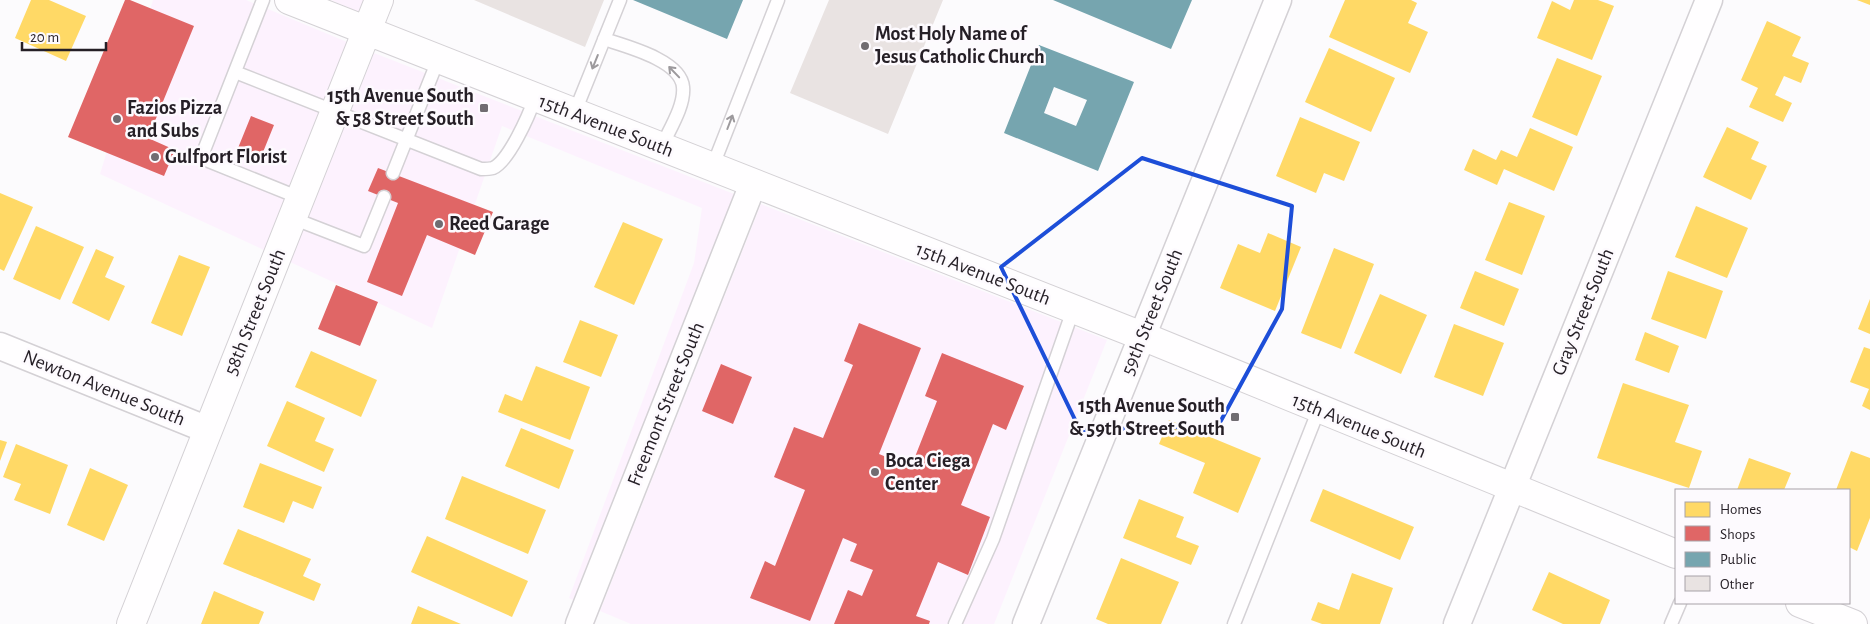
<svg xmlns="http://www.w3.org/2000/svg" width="1870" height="624" viewBox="0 0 1870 624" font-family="'Alegreya Sans',sans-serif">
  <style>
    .built { fill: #fdf2fe }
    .homes { fill: #ffd966 }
    .shops { fill: #e06666 }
    .public { fill: #76a5af; fill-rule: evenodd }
    .building { fill: #e9e3e2 }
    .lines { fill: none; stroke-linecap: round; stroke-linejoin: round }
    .lane-casing { stroke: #d4d1d5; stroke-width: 15 }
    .street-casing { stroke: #d4d1d5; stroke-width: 29 }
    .secondary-casing { stroke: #d4d1d5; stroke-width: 30 }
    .lane { stroke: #fffeff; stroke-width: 12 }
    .street { stroke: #fffeff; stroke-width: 26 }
    .secondary { stroke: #fffeff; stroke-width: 28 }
    .oneway { stroke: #9d9a9d }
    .marked { fill: none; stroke: #1d4ed8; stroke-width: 4; stroke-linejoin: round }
    .poi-dot { fill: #706c71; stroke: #fdfafe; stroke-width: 2 }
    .labels { text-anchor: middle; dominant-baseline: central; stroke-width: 5; stroke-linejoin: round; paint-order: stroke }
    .poi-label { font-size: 20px; font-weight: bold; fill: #251f26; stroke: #fdfafe; text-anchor: start }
    .street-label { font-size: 20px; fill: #251f26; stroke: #fdfafe }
  </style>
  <rect width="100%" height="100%" fill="#fcfbfd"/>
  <path class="built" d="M153,0H246L347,42L264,250L100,174Z
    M331,0H364L359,12Z
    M374,53L734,194L573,600L569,598L694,263L702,208L502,126L432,328L290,262Z
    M761,204L1107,340L994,624H631L600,611Z"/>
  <path class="homes" d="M31,0H49L86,16L66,61L15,38Z
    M1345,0H1411L1417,3L1408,23L1428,32L1410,73L1329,37Z
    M1574,0H1598L1614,6L1592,60L1537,38L1552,1L1570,10Z
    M1857,0H1870V5Z
    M1767,21L1801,37L1792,56L1809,63L1801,83L1784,76L1775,95L1792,103L1783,122L1749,107L1758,88L1741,80Z
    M1329,48L1395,78L1371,132L1305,102Z
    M1557,58L1602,76L1577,136L1532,117Z
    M1300,117L1360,142L1344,181L1324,173L1316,193L1276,176Z
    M1727,127L1759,142L1751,159L1767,166L1751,200L1703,177Z
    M1530,128L1573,147L1554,191L1504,169L1497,185L1464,170L1473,149L1496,160L1501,150L1517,157Z
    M0,193L33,207L4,271L0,269Z
    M1509,202L1545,216L1522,275L1485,260Z
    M1696,206L1748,228L1727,278L1675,257Z
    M623,222L663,239L634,305L594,287Z
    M36,226L84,247L60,300L13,279Z
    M1268,233L1301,247L1275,311L1220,288L1238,244L1260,253Z
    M1334,248L1374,264L1341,349L1301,333Z
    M96,249L114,257L105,277L125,286L109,321L72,303Z
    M179,255L210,267L182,336L151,323Z
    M1475,271L1519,289L1504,326L1460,308Z
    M1668,271L1723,291L1706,339L1651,319Z
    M1380,294L1427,315L1401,374L1354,353Z
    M1870,299V334L1858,329Z
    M580,320L618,335L601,377L563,362Z
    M1454,324L1504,343L1483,396L1434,377Z
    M1645,332L1679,346L1669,373L1635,360Z
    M1864,347L1870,349V410L1862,406L1869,389L1850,382Z
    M311,351L377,380L361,417L295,387Z
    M536,366L590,387L570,440L498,412L505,394L522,401Z
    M1623,383L1689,405L1675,442L1702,451L1689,488L1597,458Z
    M287,401L325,418L315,441L334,449L324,472L267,446Z
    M1169,420L1261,458L1238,513L1193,493L1205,463L1159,444Z
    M521,428L574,450L559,489L505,466Z
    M0,440L7,442L0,461Z
    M16,444L68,465L50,514L14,500L21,484L3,477Z
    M1851,451L1870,458V518L1857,551L1849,547V490H1836Z
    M1749,458L1791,473L1784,490H1737Z
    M260,463L322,487L313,509L293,501L284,523L243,507Z
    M90,468L128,485L104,541L67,525Z
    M462,476L546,510L528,554L445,519Z
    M1323,489L1414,527L1400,560L1310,521Z
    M1139,499L1184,517L1176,537L1199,546L1191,565L1123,538Z
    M238,529L311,559L303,576L321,584L314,601L223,564Z
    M427,536L528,581L512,617L411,572Z
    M1121,558L1179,582L1161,624H1108L1096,619Z
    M1549,572L1610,600L1600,624H1563L1532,610Z
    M1352,573L1393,588L1380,624H1322L1311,620L1318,602L1339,610Z
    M214,591L264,612L259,624H201Z
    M418,606L461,624H411Z"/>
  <path class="shops" d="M125,0H130L194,26L148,138L175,150L164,176L68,137Z
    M251,116L274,125L259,162L236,153Z
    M378,168L493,212L475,255L427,235L402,296L367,282L398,203L368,191Z
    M336,285L378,302L360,346L318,329Z
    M859,323L921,348L879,454L911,467L937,401L925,396L942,353L1024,386L1006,430L993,424L961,505L990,517L968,575L938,562L916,616L930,621L929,624H834L848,590L862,596L873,570L850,561L857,544L843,538L810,621L750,598L765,561L775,566L805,490L774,477L794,427L823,438L853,365L844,361Z
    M721,364L752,377L733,424L702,411Z"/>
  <path class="public" d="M633,0H743L727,39Z
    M832,0H935L880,128L796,91Z
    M1053,0H1192L1171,49Z
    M1039,45L1134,82L1098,171L1004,133ZM1054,87L1087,100L1076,126L1044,113Z"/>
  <path class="building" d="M474,0H604L585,47Z
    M829,0H943L888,134L790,93Z"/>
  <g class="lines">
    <defs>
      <path id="lane" d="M263,0L201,158L300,198
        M604,39C625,46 681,60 683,87C685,106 669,130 661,148
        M235,72L481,169C485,169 490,169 493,168C509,161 529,115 535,98
        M574,114L620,0
        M712,168L778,0
        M393,173L438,60
        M292,218L364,246L384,197
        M955,624L993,539L1073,310
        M1234,624L1319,409
        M1671,624L1680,603"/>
      <path id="street" d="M0,346L208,430
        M579,624L753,184
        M1026,624L1278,0
        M1457,624L1709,0"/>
      <path id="secondary" d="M289,0L1142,336L1676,554
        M1800,603L1853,624
        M131,624L379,0"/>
    </defs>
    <use href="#lane" class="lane-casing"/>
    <use href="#street" class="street-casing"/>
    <use href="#secondary" class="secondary-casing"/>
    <use href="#lane" class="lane"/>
    <use href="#street" class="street"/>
    <use href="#secondary" class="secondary"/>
  </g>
  <defs><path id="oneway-shaft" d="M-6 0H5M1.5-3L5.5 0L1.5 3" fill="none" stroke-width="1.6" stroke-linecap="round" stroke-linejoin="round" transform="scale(1.25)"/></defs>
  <g class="oneway">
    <use href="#oneway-shaft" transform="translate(595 62) rotate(112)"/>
    <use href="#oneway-shaft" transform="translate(674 72) rotate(-134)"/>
    <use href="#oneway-shaft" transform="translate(730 122) rotate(-69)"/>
  </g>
  <path class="marked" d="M1142,158L1292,206L1282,309L1218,426L1080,430L1001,267Z"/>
  <g class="poi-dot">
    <circle cx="865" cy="46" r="5"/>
    <rect x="479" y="103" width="10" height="10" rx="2.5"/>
    <circle cx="117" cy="119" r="5"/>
    <circle cx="155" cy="157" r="5"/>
    <circle cx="439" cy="224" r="5"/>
    <rect x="1230" y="412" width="10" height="10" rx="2.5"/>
    <circle cx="875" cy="472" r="5"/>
  </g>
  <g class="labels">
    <g class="poi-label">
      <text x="875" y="34">Most Holy Name of<tspan x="875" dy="23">Jesus Catholic Church</tspan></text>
      <text x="474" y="96" text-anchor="end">15th Avenue South<tspan x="474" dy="23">&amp; 58 Street South</tspan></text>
      <text x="127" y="108">Fazios Pizza<tspan x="127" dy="23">and Subs</tspan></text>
      <text x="165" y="157">Gulfport Florist</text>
      <text x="449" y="224">Reed Garage</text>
      <text x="1225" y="406" text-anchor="end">15th Avenue South<tspan x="1225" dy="23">&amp; 59th Street South</tspan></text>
      <text x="885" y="461">Boca Ciega<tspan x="885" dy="23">Center</tspan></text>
    </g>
    <g class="street-label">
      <text transform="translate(606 126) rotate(21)">15th Avenue South</text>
      <text transform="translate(983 274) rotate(21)">15th Avenue South</text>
      <text transform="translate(255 312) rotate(-68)">58th Street South</text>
      <text transform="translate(1152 312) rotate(-68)">59th Street South</text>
      <text transform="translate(1583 312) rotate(-68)">Gray Street South</text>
      <text transform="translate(104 388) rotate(22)">Newton Avenue South</text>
      <text transform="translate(666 404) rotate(-68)">Freemont Street South</text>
      <text transform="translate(1359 426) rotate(22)">15th Avenue South</text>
    </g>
  </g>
  <rect x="1675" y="489" width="175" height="115" fill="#fdfafe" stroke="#a7a2a8"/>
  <rect x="1685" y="502" width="25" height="15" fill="#ffd966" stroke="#a7a2a8"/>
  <text x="1720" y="514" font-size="15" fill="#251f26">Homes</text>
  <rect x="1685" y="526" width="25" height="15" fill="#e06666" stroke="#a7a2a8"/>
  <text x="1720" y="539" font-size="15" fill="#251f26">Shops</text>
  <rect x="1685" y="552" width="25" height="15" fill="#76a5af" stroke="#a7a2a8"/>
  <text x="1720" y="564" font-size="15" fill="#251f26">Public</text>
  <rect x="1685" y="576" width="25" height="15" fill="#e9e3e2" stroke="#a7a2a8"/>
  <text x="1720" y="589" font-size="15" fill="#251f26">Other</text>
  <path d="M22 42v8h84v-8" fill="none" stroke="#251f26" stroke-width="2.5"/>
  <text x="30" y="42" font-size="15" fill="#251f26" stroke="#fdfafe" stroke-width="4" paint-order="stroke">20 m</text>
</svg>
